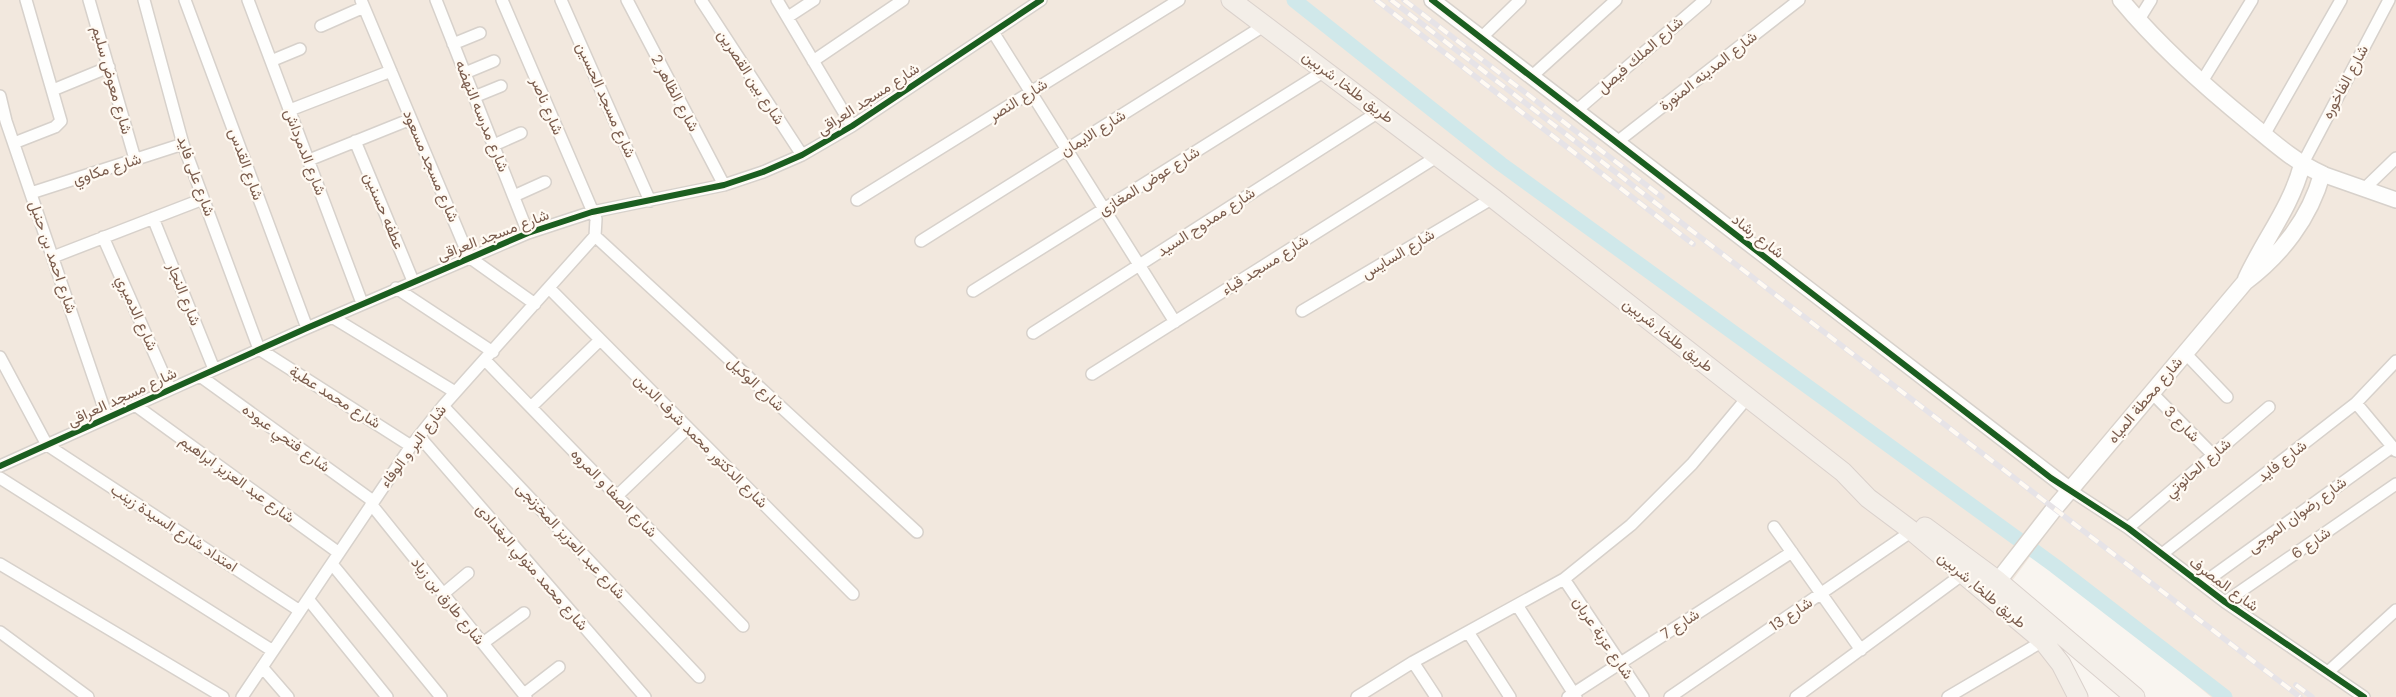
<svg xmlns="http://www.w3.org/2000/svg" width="2396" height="697" viewBox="0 0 2396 697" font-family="'DM Sans',Vazirmatn,sans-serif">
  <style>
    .residential { fill: #f2e8de }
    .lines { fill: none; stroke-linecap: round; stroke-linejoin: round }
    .canal { stroke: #d0e8ea; stroke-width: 15 }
    .minor-casing { stroke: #d7d1cb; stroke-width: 14 }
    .tertiary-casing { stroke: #d7d1cb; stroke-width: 18 }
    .secondary-casing { stroke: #d9d2cb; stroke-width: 19 }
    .primary-casing { stroke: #dad1cc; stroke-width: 21 }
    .minor { stroke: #fefefd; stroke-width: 11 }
    .tertiary { stroke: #fefefd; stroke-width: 15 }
    .secondary { stroke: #fefefd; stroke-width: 16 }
    .primary { stroke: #f3eee8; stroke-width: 19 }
    .rail-casing { stroke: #e6e3e7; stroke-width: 5.5 }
    .rail { stroke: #fffaf3; stroke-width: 4; stroke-dasharray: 11; stroke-linecap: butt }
    .cycleway-casing { stroke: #fffaf3; stroke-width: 9 }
    .cycleway { stroke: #1b5e20; stroke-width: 6 }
    .labels { text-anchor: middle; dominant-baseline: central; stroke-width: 4.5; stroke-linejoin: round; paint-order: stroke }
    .street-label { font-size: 15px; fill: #7a5c4d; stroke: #fffaf3 }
  </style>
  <rect width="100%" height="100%" fill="#f9f5f0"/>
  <path class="residential" d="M0,0H2396V697H2211L2035,550L2001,596L2074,697H0Z"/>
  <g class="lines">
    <path class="canal" d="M1294,0L1501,164L2055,566L2225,697"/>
    <defs>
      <path id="minor" d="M89,0L135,159
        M144,0L183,144L259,349L411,446
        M185,0L307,328
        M248,0L362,303
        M361,0L469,257L535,304
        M436,0L528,233
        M561,0L650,201
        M627,0L724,185
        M701,0L802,155
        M777,0L852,126
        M788,17L814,0
        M2138,21L2151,0
        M321,26L364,7
        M993,32L1175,322
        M1481,38L1520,0
        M453,44L480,33
        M271,61L300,49
        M813,61L903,0
        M465,73L494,61
        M1531,77L1616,0
        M2201,83L2252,0
        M53,90L109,67
        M0,96L6,121L107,417
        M474,97L501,86
        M290,110L391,71
        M1576,111L1705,0
        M2264,135L2341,0
        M355,141L413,281
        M1617,142L1799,0
        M14,143L55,127L61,121L26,0
        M494,145L521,133
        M309,160L411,119
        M2302,165L2389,0
        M2364,189L2396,158
        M31,193L183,144
        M514,196L545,182
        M857,200L1179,0
        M153,218L214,369
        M595,236L917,532
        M103,237L170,389
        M921,241L1265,25
        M53,257L203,199
        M396,288L493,352
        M549,288L853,594
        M973,291L1326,70
        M1302,311L1493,198
        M332,317L455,392
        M1033,333L1380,111
        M2185,353L2227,397
        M0,357L47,445L300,611
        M485,360L743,626
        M1092,374L1438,156
        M200,376L373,501
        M2152,393L2213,455
        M2356,403L2396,451
        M135,405L339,553
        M443,406L699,677
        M531,407L600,340
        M419,436L645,697
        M0,466L307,328L528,233L592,212L724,185L763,172L802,155L852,126L1041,0
        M0,478L273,651
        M2070,490L2128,528L2225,602L2364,697
        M617,496L688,428
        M371,504L526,697
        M1774,527L1861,650
        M2128,528L2269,407
        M2162,554L2356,403L2396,361
        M0,564L223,697
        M332,564L441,697
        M1564,579L1643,697
        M2202,584L2392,447
        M443,594L468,573
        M308,599L387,697
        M2225,602L2396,484
        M1517,605L1576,697
        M0,632L88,697
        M1468,632L1510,697
        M483,643L524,613
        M1413,662L1436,697
        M262,667L288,697
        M2328,672L2396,610
        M524,694L559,667
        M242,697L411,446L443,406L595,236L596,219L502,0
        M1357,697L1413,662L1564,579L1631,525L1692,464L1747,398
        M1568,697L1792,552
        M1670,697L1912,531
        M1796,697L1963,574
        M1948,697L2043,641"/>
      <path id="tertiary" d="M1432,0L2070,490
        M2322,174L2396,200"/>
      <path id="secondary" d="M2246,279C2264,240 2291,207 2302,165
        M1998,581L2054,509L2245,282C2281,255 2310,218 2322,174C2295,162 2274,143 2251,124C2204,86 2159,46 2121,0"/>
      <path id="primary" d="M1231,0L1493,198L1843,472L1868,498L1912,531L2043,641L2061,664L2078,697
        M1925,527L1998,581L2135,697"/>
    </defs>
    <use href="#minor" class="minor-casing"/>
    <use href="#tertiary" class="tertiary-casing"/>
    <use href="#secondary" class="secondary-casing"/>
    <use href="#primary" class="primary-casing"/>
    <use href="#minor" class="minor"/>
    <use href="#tertiary" class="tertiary"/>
    <use href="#secondary" class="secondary"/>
    <use href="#primary" class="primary"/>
    <defs>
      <path id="rail" d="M1376,0L1693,244
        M1391,0L2300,697
        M1404,0L1662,197
        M2296,685L2312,697"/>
    </defs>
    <use href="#rail" class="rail-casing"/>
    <use href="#rail" class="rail"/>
    <defs>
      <path id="cycleway" d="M1432,0L2051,478L2128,528L2225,602L2364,697
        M0,466L307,328L528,233L592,212L724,185L763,172L802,155L852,126L1041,0"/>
    </defs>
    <use href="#cycleway" class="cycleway-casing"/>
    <use href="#cycleway" class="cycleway"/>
  </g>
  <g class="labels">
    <g class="street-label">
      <text transform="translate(1640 55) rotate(-41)">شارع الملك فيصل</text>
      <text transform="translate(1708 71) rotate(-38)">شارع المدينه المنورة</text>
      <text transform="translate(751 77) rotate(57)">شارع بين القصرين</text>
      <text transform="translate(112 80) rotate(74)">شارع معوض سليم</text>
      <text transform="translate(2345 82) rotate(-62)">شارع الفاخوره</text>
      <text transform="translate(1348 87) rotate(37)">طريق طلخا, شربين</text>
      <text transform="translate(675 93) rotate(62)">شارع الظاهر 2</text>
      <text transform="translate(868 99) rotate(-33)">شارع مسجد العراقى</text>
      <text transform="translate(606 100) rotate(66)">شارع مسجد الحسين</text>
      <text transform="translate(1018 100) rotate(-32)">شارع النصر</text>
      <text transform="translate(547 106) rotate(67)">شارع ناصر</text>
      <text transform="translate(482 116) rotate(68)">شارع مدرسه النهضه</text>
      <text transform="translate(1093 133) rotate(-32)">شارع الايمان</text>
      <text transform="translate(305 152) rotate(69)">شارع الدمرداش</text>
      <text transform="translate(246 164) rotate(70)">شارع القدس</text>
      <text transform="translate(431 166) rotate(67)">شارع مسجد مسعود</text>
      <text transform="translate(107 169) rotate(-18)">شارع مكاوي</text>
      <text transform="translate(196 176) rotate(70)">شارع على فايد</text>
      <text transform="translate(1149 181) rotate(-32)">شارع عوض المغازى</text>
      <text transform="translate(384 211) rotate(67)">عطفه حسنين</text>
      <text transform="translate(1206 222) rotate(-33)">شارع ممدوح السيد</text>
      <text transform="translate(493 235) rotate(-21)">شارع مسجد العراقى</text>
      <text transform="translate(1758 236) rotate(38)">شارع رشاد</text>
      <text transform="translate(1398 254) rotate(-31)">شارع السايس</text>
      <text transform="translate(53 257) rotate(71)">شارع احمد بن حنبل</text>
      <text transform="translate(1265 265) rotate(-32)">شارع مسجد قباء</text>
      <text transform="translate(184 294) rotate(68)">شارع النجار</text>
      <text transform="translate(137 313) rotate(66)">شارع الدميري</text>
      <text transform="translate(1668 335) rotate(38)">طريق طلخا, شربين</text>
      <text transform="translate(756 384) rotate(43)">شارع الوكيل</text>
      <text transform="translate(122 397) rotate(-25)">شارع مسجد العراقى</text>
      <text transform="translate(335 397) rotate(32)">شارع محمد عطية</text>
      <text transform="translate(2145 400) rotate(-50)">شارع محطة المياه</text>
      <text transform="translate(2182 424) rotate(45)">شارع 3</text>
      <text transform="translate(286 438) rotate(36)">شارع فتحي عبوده</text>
      <text transform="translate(701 441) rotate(45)">شارع الدكتور محمد شرف الدين</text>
      <text transform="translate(413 446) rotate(-53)">شارع البر و الوفاء</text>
      <text transform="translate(2282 461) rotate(-38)">شارع فايد</text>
      <text transform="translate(2198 468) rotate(-41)">شارع الحانوتي</text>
      <text transform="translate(237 479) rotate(36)">شارع عبد العزيز ابراهيم</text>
      <text transform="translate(614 493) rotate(46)">شارع الصفا و المروه</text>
      <text transform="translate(2297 515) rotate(-36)">شارع رضوان الموجى</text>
      <text transform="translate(174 528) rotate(33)">امتداد شارع السيدة زينب</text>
      <text transform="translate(571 541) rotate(47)">شارع عبد العزيز المخزنجى</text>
      <text transform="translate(2311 543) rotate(-35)">شارع 6</text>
      <text transform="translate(532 567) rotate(49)">شارع محمد متولي البغدادى</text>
      <text transform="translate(2224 584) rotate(36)">شارع المصرف</text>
      <text transform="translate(1982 590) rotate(40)">طريق طلخا, شربين</text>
      <text transform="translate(448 601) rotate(51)">شارع طارق بن زياد</text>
      <text transform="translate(1791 614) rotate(-34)">شارع 13</text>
      <text transform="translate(1680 624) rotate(-33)">شارع 7</text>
      <text transform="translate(1603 638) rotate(56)">شارع عزبة عربان</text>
    </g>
  </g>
</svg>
